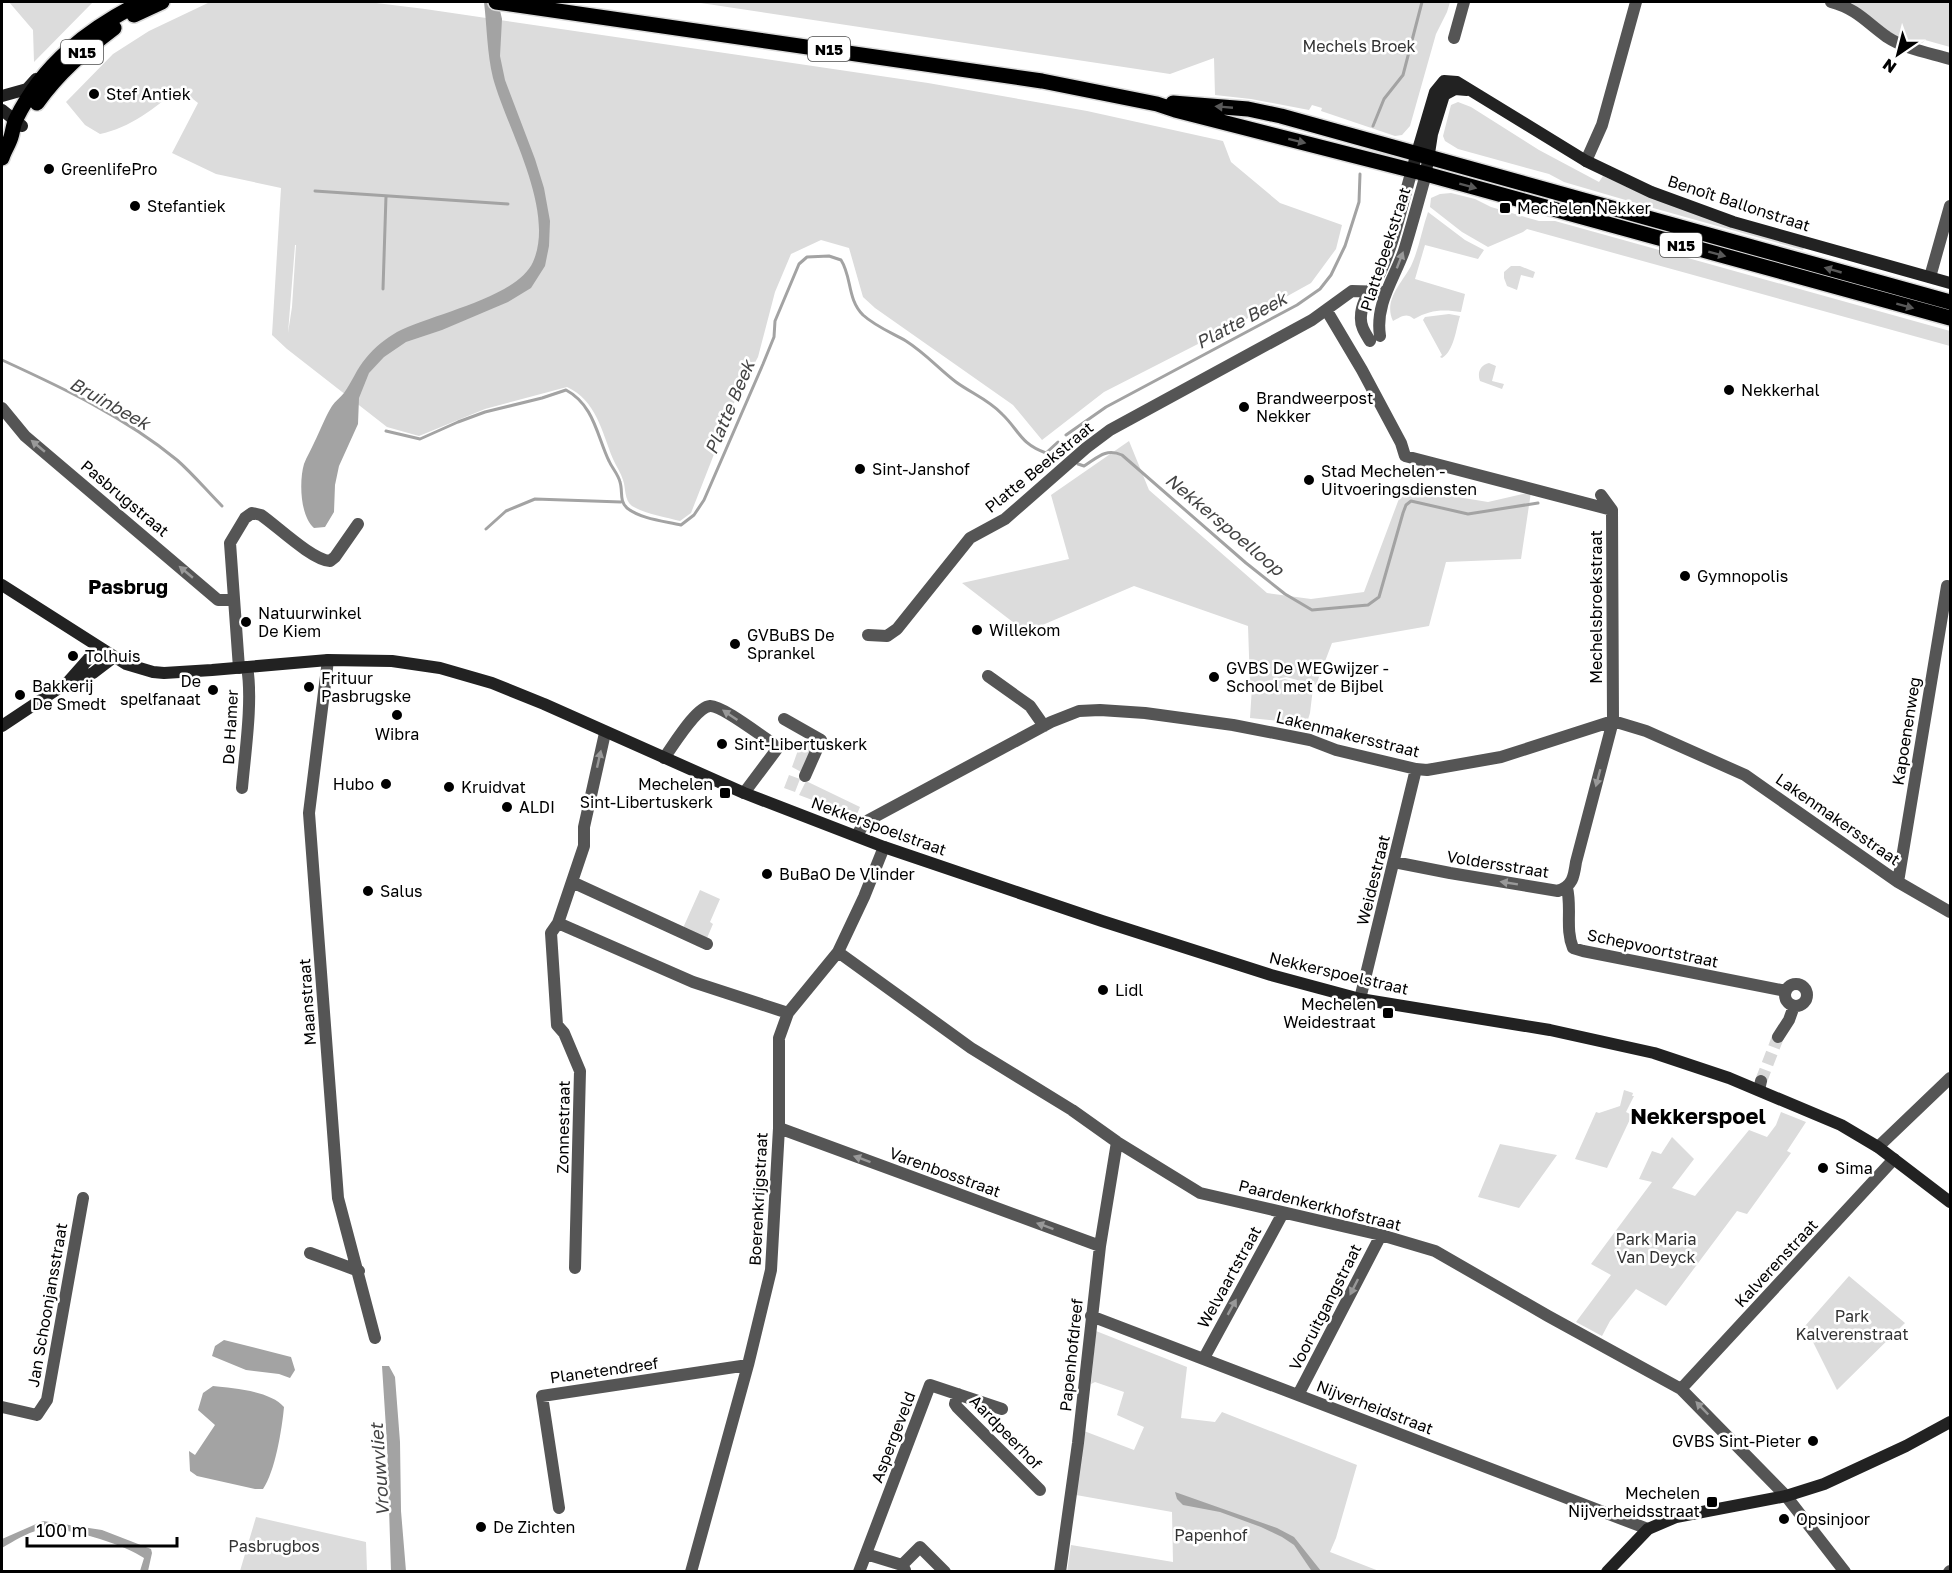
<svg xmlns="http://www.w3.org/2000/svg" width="1952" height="1573" viewBox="0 0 1952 1573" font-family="'Golos Text',sans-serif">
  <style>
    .green { fill: #dcdcdc; fill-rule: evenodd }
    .water { fill: #a3a3a3 }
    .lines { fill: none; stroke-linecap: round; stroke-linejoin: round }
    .stream { stroke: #a3a3a3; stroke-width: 3 }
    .street-tunnel { stroke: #d9d9d9; stroke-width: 12; stroke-dasharray: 12 6; stroke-linecap: butt }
    .primary-casing { stroke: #dbdbdb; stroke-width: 18 }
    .street { stroke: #555; stroke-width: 12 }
    .secondary { stroke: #222; stroke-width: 12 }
    .primary { stroke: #000; stroke-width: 15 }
    .oneway { fill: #595959 }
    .oneway2 { fill: #999 }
    .poi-dot { fill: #000; stroke: #fff; stroke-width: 2 }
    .labels { text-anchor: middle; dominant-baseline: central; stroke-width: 5; stroke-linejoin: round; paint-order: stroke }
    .shield { fill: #fff; stroke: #4c4c4c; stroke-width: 1.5 }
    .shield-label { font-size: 15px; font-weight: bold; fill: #000 }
    .park-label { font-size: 16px; fill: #333; stroke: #fff }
    .poi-label { font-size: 16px; fill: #000; stroke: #fff; text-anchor: start }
    .street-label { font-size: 16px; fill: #000; stroke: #fff }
    .water-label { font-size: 18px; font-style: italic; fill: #444; stroke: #fff }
    .quarter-label { font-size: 20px; font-weight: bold; fill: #000; stroke: #fff }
    .district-label { font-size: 22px; font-weight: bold; fill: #000; stroke: #fff }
  </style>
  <rect width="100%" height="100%" fill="#fff"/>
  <path class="green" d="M9,2H93L34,62L33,30Z
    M210,2H368L425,9L928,83L1087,111L1223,141L1231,162L1280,203L1342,225L1336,249L1311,283L1241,322L1104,392L1042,440L1013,405L875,308L863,297L849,248L821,240L791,254L775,292L758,357L736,398L691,513L680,521C665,517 645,514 632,506C624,500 626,488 623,480C621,473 616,466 613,459C602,432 596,400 567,387L485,409L419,436L387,427L287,349L272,335L281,188L216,174L172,153L198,103L179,88C155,108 130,128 100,134L85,125L66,102L113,54L149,31ZM296,245L292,307L288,333L295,245Z
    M694,2H1450L1447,12L1436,34L1410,126L1402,135L1395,136L1321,111L1322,108L1312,105L1309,110L1251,99L1215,95L1214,58L1170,74Z
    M1849,2H1950V47L1925,40L1922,43C1892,49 1872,16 1849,2Z
    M1458,102L1471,107L1539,150L1599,182L1603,176C1670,207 1733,228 1804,248L1803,250L1646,206L1564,182L1549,174L1458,149L1445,141L1443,136L1451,105Z
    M1451,193L1475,199L1491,207L1539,221H1555L1950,331V346L1527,229L1523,232L1488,247L1462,232L1430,207L1431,198L1440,194Z
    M1428,212L1465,240L1484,250L1478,259L1425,245L1415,279L1465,294L1461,312C1442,309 1430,310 1414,319C1406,312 1401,317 1393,321C1383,300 1402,283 1411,266C1419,249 1422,229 1428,212Z
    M1511,266H1520L1535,272L1533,278L1521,275L1517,290L1507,286L1504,278V272Z
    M1449,314L1460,316C1456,329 1454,351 1442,358L1440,357L1442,355L1423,320L1425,317Z
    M1489,363L1496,366L1492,381L1504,384L1502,389L1480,381C1477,373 1480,365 1489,363Z
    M1129,441L1149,490L1267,593L1311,599L1364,592L1403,488L1488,502L1531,492L1521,559L1446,562L1429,626L1332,643L1316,685L1286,677L1250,685L1248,626L1134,586L1026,632L962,583L1069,559L1051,495Z
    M1285,679L1313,688L1310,713L1305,729L1279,721L1250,718L1252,687Z
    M802,739L815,746L803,773L792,767Z
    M789,775L800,779L795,792L784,788Z
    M806,781L860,807L857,814L852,815L799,795Z
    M700,890L720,899L710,922L713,924L707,938L683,928Z
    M1624,1090L1633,1093L1632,1096H1634L1626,1112L1632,1115L1607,1168L1575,1159L1596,1112L1599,1113L1620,1106Z
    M1781,1112L1806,1122L1787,1151L1791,1153L1747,1214L1737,1211L1666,1306L1636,1289L1610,1321L1602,1336L1576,1322L1611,1275L1591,1264L1652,1182L1639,1179L1652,1151L1661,1154L1672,1137L1694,1159L1672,1188L1695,1196L1749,1130L1767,1137L1776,1125Z
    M1500,1144L1557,1155L1519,1208L1478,1197Z
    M1849,1276L1905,1323L1837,1390L1805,1326Z
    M1096,1331L1187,1367L1181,1418L1215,1422L1222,1412L1357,1465L1336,1538L1330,1552L1379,1571L1067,1572L1071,1545L1173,1562L1172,1512L1076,1495L1084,1431L1134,1450L1144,1427L1117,1415L1124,1392L1095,1382L1091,1384Z
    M256,1517L366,1542L367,1571H240Z"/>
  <path class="water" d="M484,2H498L502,19L500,56L505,80L535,159L544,188L550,221L549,246L545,266L531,288L508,302L442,330L406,342L384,357L369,373L359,398L358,424L339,466L335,485L334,512L325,527L314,528C300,516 299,481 304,464C307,456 311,450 314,443C320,431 325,417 332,406C335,401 341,397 344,393C352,382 357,368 366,358C375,347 385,339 397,332C431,314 517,298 533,262C556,210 507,129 493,78C487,53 487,27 484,2Z
    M224,1340L291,1357L295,1370L290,1378L279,1374L246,1370L212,1356L215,1346Z
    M382,1366H389L395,1377L400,1442L401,1511L406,1571H391L387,1444Z
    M213,1386C233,1388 271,1391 284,1407C282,1429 275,1472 263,1489H255L197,1476L190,1471L189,1451L195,1455L215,1425L198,1410L203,1393Z
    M1175,1492L1277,1528L1294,1537L1321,1571L1311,1570L1294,1545L1282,1537L1261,1527L1220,1512L1183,1505L1177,1499Z
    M43,1521L102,1530L151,1549L152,1553L148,1571H140L144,1558C124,1544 63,1525 40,1530C26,1533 14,1541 2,1548V1539Z"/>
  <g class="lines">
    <path class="stream" d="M1373,126L1384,99L1403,75L1422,2
      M315,191L508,204
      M383,289L386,196
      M2,360C63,388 125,417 177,460C193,474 207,491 222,506
      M386,431L420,439L458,422L485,412L542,398L566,390C594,405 597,436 609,461C612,468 618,474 620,482C623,491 619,501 627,508C641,519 664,521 681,525L694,515L704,500L763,364L774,337L775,321L799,264L807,257L829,256L841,260C852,277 847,299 863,315C875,326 892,333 906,341C925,353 939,369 956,382C971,393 989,400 1002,414C1019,430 1020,444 1046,453L1058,442
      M1066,435L1106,407L1297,305L1320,289L1331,275L1345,246L1359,202L1360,174
      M1078,464L1084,466C1098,457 1106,448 1122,455L1246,563L1285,594L1312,610L1368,605L1379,597L1403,513L1406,505L1411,501L1468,514L1538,503
      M486,529L506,511L535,499L621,502"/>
    <path class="street-tunnel" d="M1761,1081L1778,1037"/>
    <defs>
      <path id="primary" d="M496,2L1042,81L1157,104L1175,110L1426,174L1950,318
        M134,15L162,2
        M37,103C58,73 85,50 114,28
        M1173,103L1248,109L1281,116L1950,302
        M2,158C4,151 9,144 11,137C13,131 13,125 16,119C43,64 88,29 142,2"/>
    </defs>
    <use href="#primary" class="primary-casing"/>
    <path class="street" d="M1831,2C1857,9 1866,22 1887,37C1905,49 1930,53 1950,59
      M1454,38L1464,2
      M1586,161L1602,125L1636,2
      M1930,277L1950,206
      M1327,311L1362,370L1401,443L1405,456L1612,510
      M1380,336C1375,304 1394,279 1404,251C1412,225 1419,199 1426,174
      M1370,341C1365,333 1360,326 1361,316C1361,300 1374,287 1380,273C1395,241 1402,204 1412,170
      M2,408L25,436L218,600H234
      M868,635L887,636L897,629L970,538L1005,519L1086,448L1110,430L1312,320L1352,291L1386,292
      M328,660L309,813L338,1198L375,1338
      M239,668L230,543L245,518L252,513L261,515C277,526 312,560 330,561L335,557L358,524
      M988,676L1030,706L1044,726
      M784,719L821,740L805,776
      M664,758C673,746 696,707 710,706C721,705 760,735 771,742L777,749L744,793
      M242,788C245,753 253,700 247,667
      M857,835L865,822L1051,722L1079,711L1100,710L1145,713L1233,725L1310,740L1336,750L1416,769L1427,770L1501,757L1613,721L1646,731L1745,775L1898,882L1950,912
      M1394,862L1450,873L1558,891C1573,886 1574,876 1576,862L1613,721L1612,510L1601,495
      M572,882L707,944
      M1898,882L1947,586
      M1567,888C1572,908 1565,929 1573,948L1583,951L1786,991
      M558,923L693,982L788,1013
      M838,952L971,1048L1072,1110L1117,1142L1200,1193L1381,1235L1435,1251L1548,1316L1681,1389L1786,1496L1845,1572
      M1785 995a11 11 0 1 1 22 0a11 11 0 1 1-22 0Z
      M1360,999L1416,769
      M1778,1037L1789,1020L1794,1006
      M1759,1090L1761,1081
      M779,1128L1100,1246
      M1878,1147L1950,1078
      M310,1253L359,1271
      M575,1268L580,1071L564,1033L557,1025L551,933L558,923L584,846V827L605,733
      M1091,1316L1648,1529
      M1204,1358L1283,1213
      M1681,1389L1894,1159
      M958,1394L955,1404L957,1407L1040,1490
      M1298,1395L1381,1235
      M2,1407L37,1415L47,1400L83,1198
      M559,1508L542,1396L748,1365
      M866,1554L902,1565L905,1570
      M902,1565L920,1547L945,1572
      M691,1572L748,1365L771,1270L779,1128V1038L788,1013L838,952L864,897L884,847
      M859,1572L930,1385L1002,1409
      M1060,1572L1078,1443L1100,1246L1117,1142
      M1949,1572L1950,1571"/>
    <path class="secondary" d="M2,96L27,89L36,79
      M2,110L22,126
      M1427,166L1432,134L1444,95L1455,89L1467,90
      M1412,170L1435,92L1444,81L1457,82L1586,161L1651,192L1733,222L1950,283
      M2,585L126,664L153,672L164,673L212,670L328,660L392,661L440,668L492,683L544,704L744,793L884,847L1102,921L1271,975L1360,999L1550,1030L1654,1053L1729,1078L1841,1125L1878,1147L1950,1202
      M69,682L93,673L114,657
      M2,726L68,682L99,647
      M1607,1572L1648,1529L1676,1517L1786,1496L1824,1484L1906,1446L1950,1422"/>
    <use href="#primary" class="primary"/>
  </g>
  <defs><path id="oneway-solid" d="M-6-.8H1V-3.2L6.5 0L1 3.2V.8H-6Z" transform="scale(1.5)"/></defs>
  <g class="oneway">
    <use href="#oneway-solid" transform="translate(1224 107) rotate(-175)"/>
    <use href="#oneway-solid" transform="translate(1297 141) rotate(14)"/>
    <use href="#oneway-solid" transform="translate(1468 186) rotate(15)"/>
    <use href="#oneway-solid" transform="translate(1717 254) rotate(15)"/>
    <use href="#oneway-solid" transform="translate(1833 270) rotate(-164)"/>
    <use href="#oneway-solid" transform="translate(1905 306) rotate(15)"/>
  </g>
  <g class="oneway2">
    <use href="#oneway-solid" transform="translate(1400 260) rotate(-69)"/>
    <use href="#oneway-solid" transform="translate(38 446) rotate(-140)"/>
    <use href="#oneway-solid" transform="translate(186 572) rotate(-140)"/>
    <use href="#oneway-solid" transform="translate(730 715) rotate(-146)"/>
    <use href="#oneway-solid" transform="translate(599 759) rotate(-77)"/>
    <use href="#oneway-solid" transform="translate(1598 778) rotate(105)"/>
    <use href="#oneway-solid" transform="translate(1509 883) rotate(-171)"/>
    <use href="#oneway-solid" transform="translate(862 1159) rotate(-160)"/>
    <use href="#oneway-solid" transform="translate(1045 1226) rotate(-160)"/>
    <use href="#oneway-solid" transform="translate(1354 1287) rotate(117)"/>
    <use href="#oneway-solid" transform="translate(1232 1307) rotate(-61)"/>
    <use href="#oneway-solid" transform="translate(1702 1408) rotate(-134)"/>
  </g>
  <g class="poi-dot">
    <circle cx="94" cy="94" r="6"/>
    <circle cx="49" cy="169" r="6"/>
    <circle cx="135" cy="206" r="6"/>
    <rect x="1499" y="202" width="12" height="12" rx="3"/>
    <circle cx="1729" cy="390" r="6"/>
    <circle cx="1244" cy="407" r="6"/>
    <circle cx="860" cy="469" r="6"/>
    <circle cx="1309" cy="480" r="6"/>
    <circle cx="1685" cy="576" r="6"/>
    <circle cx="246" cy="622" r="6"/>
    <circle cx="977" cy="630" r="6"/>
    <circle cx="735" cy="644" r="6"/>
    <circle cx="73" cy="656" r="6"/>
    <circle cx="1214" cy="677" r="6"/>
    <circle cx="309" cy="687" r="6"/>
    <circle cx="213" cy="690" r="6"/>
    <circle cx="20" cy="695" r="6"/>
    <circle cx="397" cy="715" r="6"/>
    <circle cx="722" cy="744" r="6"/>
    <circle cx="386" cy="784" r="6"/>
    <circle cx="449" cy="787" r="6"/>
    <rect x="719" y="787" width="12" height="12" rx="3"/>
    <circle cx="507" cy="807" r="6"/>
    <circle cx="767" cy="874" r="6"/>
    <circle cx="368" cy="891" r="6"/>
    <circle cx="1103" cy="990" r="6"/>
    <rect x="1382" y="1007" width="12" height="12" rx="3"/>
    <circle cx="1823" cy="1168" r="6"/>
    <circle cx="1813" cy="1441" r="6"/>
    <rect x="1706" y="1496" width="12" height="12" rx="3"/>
    <circle cx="1784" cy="1519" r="6"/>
    <circle cx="481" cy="1527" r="6"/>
  </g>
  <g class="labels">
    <g class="shield">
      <rect x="808" y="37" width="42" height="24" rx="4.5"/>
      <rect x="61" y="40" width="42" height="24" rx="4.5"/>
      <rect x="1660" y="233" width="42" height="24" rx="4.5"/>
    </g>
    <g class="shield-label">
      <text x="829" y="49">N15</text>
      <text x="82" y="52">N15</text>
      <text x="1681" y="245">N15</text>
    </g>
    <g class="park-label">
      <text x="1359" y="46">Mechels Broek</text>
      <text x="1656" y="1239">Park Maria<tspan x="1656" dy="18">Van Deyck</tspan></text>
      <text x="1852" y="1316">Park<tspan x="1852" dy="18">Kalverenstraat</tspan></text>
      <text x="1211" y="1535">Papenhof</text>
      <text x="274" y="1546">Pasbrugbos</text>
    </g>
    <g class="poi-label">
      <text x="106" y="94">Stef Antiek</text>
      <text x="61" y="169">GreenlifePro</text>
      <text x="147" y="206">Stefantiek</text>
      <text x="1517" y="208">Mechelen Nekker</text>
      <text x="1741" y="390">Nekkerhal</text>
      <text x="1256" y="398">Brandweerpost<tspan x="1256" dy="18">Nekker</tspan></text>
      <text x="872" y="469">Sint-Janshof</text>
      <text x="1321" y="471">Stad Mechelen -<tspan x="1321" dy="18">Uitvoeringsdiensten</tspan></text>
      <text x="1697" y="576">Gymnopolis</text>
      <text x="258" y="613">Natuurwinkel<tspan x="258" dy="18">De Kiem</tspan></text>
      <text x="989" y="630">Willekom</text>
      <text x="747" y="635">GVBuBS De<tspan x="747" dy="18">Sprankel</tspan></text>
      <text x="85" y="656">Tolhuis</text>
      <text x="1226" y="668">GVBS De WEGwijzer -<tspan x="1226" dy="18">School met de Bijbel</tspan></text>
      <text x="321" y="678">Frituur<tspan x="321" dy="18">Pasbrugske</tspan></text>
      <text x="201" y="681" text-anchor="end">De<tspan x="201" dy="18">spelfanaat</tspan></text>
      <text x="32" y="686">Bakkerij<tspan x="32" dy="18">De Smedt</tspan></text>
      <text x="397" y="734" text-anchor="middle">Wibra</text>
      <text x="734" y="744">Sint-Libertuskerk</text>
      <text x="374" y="784" text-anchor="end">Hubo</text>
      <text x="713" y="784" text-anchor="end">Mechelen<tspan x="713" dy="18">Sint-Libertuskerk</tspan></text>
      <text x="461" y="787">Kruidvat</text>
      <text x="519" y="807">ALDI</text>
      <text x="779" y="874">BuBaO De Vlinder</text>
      <text x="380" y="891">Salus</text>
      <text x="1115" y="990">Lidl</text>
      <text x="1376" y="1004" text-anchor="end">Mechelen<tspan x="1376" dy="18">Weidestraat</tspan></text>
      <text x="1835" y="1168">Sima</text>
      <text x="1801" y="1441" text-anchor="end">GVBS Sint-Pieter</text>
      <text x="1700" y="1493" text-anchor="end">Mechelen<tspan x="1700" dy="18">Nijverheidsstraat</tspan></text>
      <text x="1796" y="1519">Opsinjoor</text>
      <text x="493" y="1527">De Zichten</text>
    </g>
    <g class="street-label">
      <text transform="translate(1739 203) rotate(18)">Benoît Ballonstraat</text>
      <text transform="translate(1385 249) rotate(-72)">Plattebeekstraat</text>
      <text transform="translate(1039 467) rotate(-39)">Platte Beekstraat</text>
      <text transform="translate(125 498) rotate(40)">Pasbrugstraat</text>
      <text transform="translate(1596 607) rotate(-90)">Mechelsbroekstraat</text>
      <text transform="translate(230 727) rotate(-87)">De Hamer</text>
      <text transform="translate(1906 731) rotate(-81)">Kapoenenweg</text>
      <text transform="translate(1348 734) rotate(14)">Lakenmakersstraat</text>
      <text transform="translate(1838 819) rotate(35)">Lakenmakersstraat</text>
      <text transform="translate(879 826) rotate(20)">Nekkerspoelstraat</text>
      <text transform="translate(1498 864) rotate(9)">Voldersstraat</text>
      <text transform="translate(1373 880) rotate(-76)">Weidestraat</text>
      <text transform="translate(1653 948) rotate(12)">Schepvoortstraat</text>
      <text transform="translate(1339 973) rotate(13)">Nekkerspoelstraat</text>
      <text transform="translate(307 1002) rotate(-94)">Maanstraat</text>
      <text transform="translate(563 1127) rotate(-89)">Zonnestraat</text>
      <text transform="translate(945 1172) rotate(20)">Varenbosstraat</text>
      <text transform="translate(758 1199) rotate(-87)">Boerenkrijgstraat</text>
      <text transform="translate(1320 1205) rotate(14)">Paardenkerkhofstraat</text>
      <text transform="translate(1776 1263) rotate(-47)">Kalverenstraat</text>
      <text transform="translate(1229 1277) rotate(-61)">Welvaartstraat</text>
      <text transform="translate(47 1305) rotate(-80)">Jan Schoonjansstraat</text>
      <text transform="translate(1325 1307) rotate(-63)">Vooruitgangstraat</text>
      <text transform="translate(1071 1355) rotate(-84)">Papenhofdreef</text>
      <text transform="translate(604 1370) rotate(-8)">Planetendreef</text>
      <text transform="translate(1375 1407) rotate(21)">Nijverheidstraat</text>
      <text transform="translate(1006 1432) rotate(46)">Aardpeerhof</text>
      <text transform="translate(893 1437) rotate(-69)">Aspergeveld</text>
    </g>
    <g class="water-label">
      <text transform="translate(1241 320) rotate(-28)">Platte Beek</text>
      <text transform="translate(110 403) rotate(29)">Bruinbeek</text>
      <text transform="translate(729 407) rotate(-67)">Platte Beek</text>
      <text transform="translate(1225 524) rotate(40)">Nekkerspoelloop</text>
      <text transform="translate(379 1470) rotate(-94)">Vrouwvliet</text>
    </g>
    <g class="quarter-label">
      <text x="128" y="586">Pasbrug</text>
    </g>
    <g class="district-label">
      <text x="1698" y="1115">Nekkerspoel</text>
    </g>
  </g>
  <rect width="1952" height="1573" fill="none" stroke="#000000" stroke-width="6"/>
  <g transform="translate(1898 54) rotate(215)" stroke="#ffffff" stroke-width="4.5" paint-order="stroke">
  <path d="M0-4.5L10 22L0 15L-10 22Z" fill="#000000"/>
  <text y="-9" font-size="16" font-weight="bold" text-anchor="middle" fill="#000000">N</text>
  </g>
  <path d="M27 1537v9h150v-9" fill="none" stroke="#000000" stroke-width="3"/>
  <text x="36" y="1537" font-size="18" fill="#000000" stroke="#ffffff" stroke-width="4.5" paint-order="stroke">100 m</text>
</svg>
